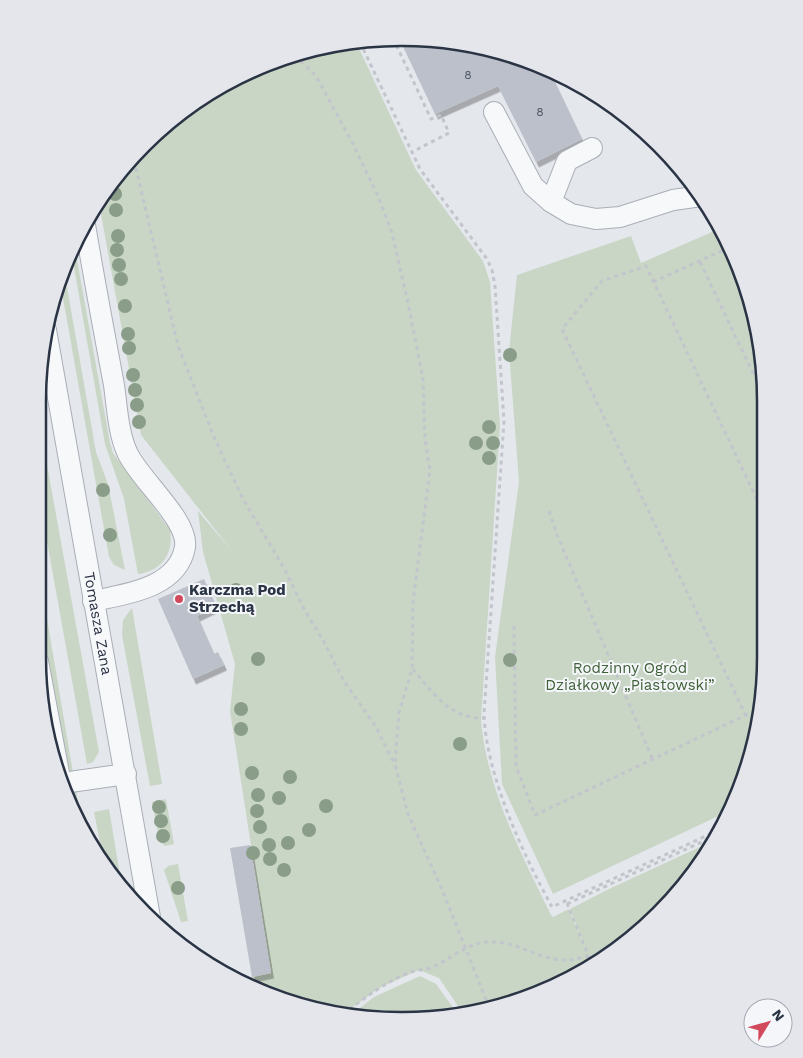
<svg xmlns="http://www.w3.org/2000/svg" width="803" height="1058" viewBox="0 0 803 1058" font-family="'Work Sans',sans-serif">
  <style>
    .green { fill: #c9d6c5 }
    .building { fill: #bbc0ca; filter: url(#shadow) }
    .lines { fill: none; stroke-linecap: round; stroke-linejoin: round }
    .minor-casing { stroke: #a9aeb7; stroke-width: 22 }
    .path { stroke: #c2c5cb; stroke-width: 3; stroke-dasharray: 4 4; stroke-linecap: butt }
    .minor { stroke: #f7f8fa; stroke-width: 20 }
    .tree { fill: #899d89 }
    .poi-dot { fill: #d1495b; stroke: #f4f6f9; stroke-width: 2 }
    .labels { text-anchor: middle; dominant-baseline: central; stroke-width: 4; stroke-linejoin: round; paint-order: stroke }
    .number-label { font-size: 12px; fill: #4f5766 }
    .poi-label { font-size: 15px; font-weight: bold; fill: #2b3445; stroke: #f4f6f9; text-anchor: start }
    .street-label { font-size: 15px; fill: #2b3445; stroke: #f4f6f9 }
    .park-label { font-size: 15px; fill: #3f6138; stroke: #f4f6f9 }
    .rim { fill: none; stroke: #2b3445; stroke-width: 2.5 }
  </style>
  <defs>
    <filter id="shadow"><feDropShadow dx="3" dy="5.5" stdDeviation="0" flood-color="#0004"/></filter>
  </defs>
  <rect width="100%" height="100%" fill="#e4e7ec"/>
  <path class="green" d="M356,42L416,170L483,261L490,282L500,426L481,720C487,790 521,853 551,915L553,917L569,909L588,955L570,909L609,889L715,840L659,914L604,959L519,1001L462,1012L439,978L419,970L381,987L343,1014L330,1013L236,980L271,973L230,711L235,664L203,552L198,511L232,551L141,435L99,203L113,180L199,99L262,65L330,45Z
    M719,229L746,284L762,354V704L746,773L729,811L553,894L502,784L495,657L519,482L509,351L517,275L631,236L641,263Z
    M74,243L110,443L113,453L170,530C174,553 162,571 138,574L124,499L105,444L71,250Z
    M64,270L96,452L108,484L125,570L114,565L109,557L60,281Z
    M38,415L99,752L93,762L87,764L38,491Z
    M38,565L83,832L50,751L38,657Z
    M132,608L162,784L150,786L122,635L123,620Z
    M166,799L174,844L165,846L160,842L152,802Z
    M109,809L121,881L103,859L94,812Z
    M178,864L188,921L181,922L164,870L168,866Z
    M420,976L436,984L457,1013L425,1020L351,1015L374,997Z"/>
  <path class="building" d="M399,38L472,44L549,70L582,139L536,162L498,86L435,114Z
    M204,579L216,607L197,616L214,654L218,652L224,665L193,679L158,599Z
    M250,845L271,973L252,977L230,848Z"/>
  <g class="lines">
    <defs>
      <g id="minor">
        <path d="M494,112L533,186L551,202L571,214L596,219L620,217L673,200L701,196"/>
        <path d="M551,202L567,161L592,148"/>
        <path d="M85,225C94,278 104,332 114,385C117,406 118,432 127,452C138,478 189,520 185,547C178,588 126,594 93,601"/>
        <path id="s1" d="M46,330L150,917"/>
        <path d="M38,661L59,773"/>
        <path d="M63,783L126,774"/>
      </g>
    </defs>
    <use href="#minor" class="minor-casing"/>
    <path class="path" d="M393,38L431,119L441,115L449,133L412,152
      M386,39L395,42
      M360,42L420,169L487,259L492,270L495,286L504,421L484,714C486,775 523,854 552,907L721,829
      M295,55L316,76L352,142L378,196L392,233L408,303L423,379L425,439L430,470L413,602L412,669L399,713L395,764L408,814L443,892L489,1007
      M134,160L178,346L214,437L243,499L284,568L303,607L324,642L344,681L376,727L394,763
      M700,262L762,392
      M653,282L728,248
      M549,511L557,535L653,760
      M514,626L516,766L535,815L761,708
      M413,669C433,693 450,719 484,718
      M746,716L562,329L602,281L646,266L762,510
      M567,903L588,955L590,966
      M567,904L719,834
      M343,1014C365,998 386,981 411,972C417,970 424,970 430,968C453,959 469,939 496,942C529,945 554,971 588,955"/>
    <use href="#minor" class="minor"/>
  </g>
  <g class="tree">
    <circle cx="115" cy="194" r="7"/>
    <circle cx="116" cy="210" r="7"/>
    <circle cx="118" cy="236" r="7"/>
    <circle cx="117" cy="250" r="7"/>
    <circle cx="119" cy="265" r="7"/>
    <circle cx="121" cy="279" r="7"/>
    <circle cx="125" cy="306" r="7"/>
    <circle cx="128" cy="334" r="7"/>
    <circle cx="129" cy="348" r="7"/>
    <circle cx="510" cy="355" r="7"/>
    <circle cx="133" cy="375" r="7"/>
    <circle cx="135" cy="390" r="7"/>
    <circle cx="137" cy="405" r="7"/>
    <circle cx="139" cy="422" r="7"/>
    <circle cx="489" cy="427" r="7"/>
    <circle cx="476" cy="443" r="7"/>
    <circle cx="493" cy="443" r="7"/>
    <circle cx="489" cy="458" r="7"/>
    <circle cx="103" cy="490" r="7"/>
    <circle cx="110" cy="535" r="7"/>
    <circle cx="236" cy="590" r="7"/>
    <circle cx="258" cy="659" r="7"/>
    <circle cx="510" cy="660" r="7"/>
    <circle cx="241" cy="709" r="7"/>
    <circle cx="241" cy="729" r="7"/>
    <circle cx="460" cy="744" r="7"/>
    <circle cx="252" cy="773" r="7"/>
    <circle cx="290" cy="777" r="7"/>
    <circle cx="258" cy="795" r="7"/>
    <circle cx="279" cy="798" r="7"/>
    <circle cx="326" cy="806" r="7"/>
    <circle cx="159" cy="807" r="7"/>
    <circle cx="257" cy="811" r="7"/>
    <circle cx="161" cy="821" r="7"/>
    <circle cx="260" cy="827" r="7"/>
    <circle cx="309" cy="830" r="7"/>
    <circle cx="163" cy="836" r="7"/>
    <circle cx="288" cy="843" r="7"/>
    <circle cx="269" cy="845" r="7"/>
    <circle cx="253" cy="853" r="7"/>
    <circle cx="270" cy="859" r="7"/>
    <circle cx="284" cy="870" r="7"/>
    <circle cx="178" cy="888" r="7"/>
  </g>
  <circle class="poi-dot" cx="179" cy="599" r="5"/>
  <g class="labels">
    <g class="number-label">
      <text x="468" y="75">8</text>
      <text x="540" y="112">8</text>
    </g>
    <g class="poi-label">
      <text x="189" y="590">Karczma Pod<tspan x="189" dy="17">Strzechą</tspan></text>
    </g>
    <g class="street-label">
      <text stroke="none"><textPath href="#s1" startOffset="298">Tomasza Zana</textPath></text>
    </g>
    <g class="park-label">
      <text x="630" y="668">Rodzinny Ogród<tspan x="630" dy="17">Działkowy „Piastowski”</tspan></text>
    </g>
  </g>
  <path d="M0 0H803V1058H0ZM401 46H402A355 355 0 0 1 757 401V657A355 355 0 0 1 402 1012H401A355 355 0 0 1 46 657V401A355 355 0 0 1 401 46Z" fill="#e4e6eb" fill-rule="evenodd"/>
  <path class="rim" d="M401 46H402A355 355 0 0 1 757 401V657A355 355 0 0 1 402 1012H401A355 355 0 0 1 46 657V401A355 355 0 0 1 401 46Z"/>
  <g transform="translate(768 1023) rotate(53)"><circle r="24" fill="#f4f6f9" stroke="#a4a8b1"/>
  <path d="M0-4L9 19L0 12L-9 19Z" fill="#d1495b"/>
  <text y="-8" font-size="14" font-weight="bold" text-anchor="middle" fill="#2b3445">N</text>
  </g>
</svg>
